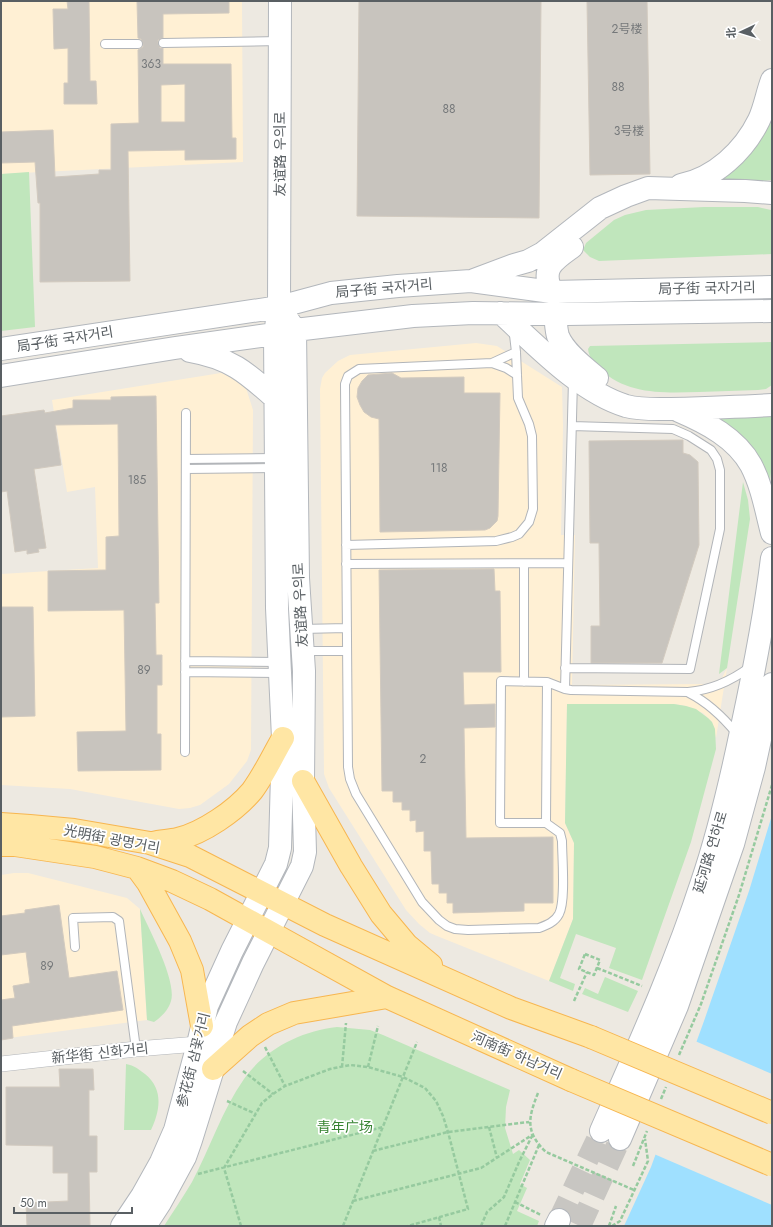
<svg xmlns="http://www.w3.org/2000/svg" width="773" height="1227" viewBox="0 0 773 1227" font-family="Jost,'Noto Sans SC','Noto Sans KR',sans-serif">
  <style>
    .commercial { fill: #fff0d4 }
    .green { fill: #c0e6bc }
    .water { fill: #9fe0ff }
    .pier { fill: #ede9e1 }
    .building { fill: #c8c4be; stroke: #d2cabf; fill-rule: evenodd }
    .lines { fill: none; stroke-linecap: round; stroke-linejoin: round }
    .secondary-tunnel { stroke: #c8c6c2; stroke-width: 22; stroke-dasharray: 22 11; stroke-linecap: butt }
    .service-casing { stroke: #b2b5b9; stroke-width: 10 }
    .minor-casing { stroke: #b2b5b9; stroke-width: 16 }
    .secondary-casing { stroke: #b3b7bc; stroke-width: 24 }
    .primary-casing { stroke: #f7b650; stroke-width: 24 }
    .path { stroke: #96ca9f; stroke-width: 2.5; stroke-dasharray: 4 2; stroke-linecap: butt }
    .service { stroke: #fff; stroke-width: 8 }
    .minor { stroke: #fff; stroke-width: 15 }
    .secondary { stroke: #fff; stroke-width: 22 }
    .primary { stroke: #ffe6a4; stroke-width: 22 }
    .primary-bridge-casing { stroke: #f7b650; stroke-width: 24; stroke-linecap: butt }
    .primary-bridge { stroke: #ffe6a4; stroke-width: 22 }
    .labels { text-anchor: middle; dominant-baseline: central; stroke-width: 3.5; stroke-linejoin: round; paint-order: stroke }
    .number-label { font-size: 12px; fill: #75787a }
    .street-label { font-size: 14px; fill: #595f63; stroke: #fff }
    .park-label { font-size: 14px; fill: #358330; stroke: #fff }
  </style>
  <rect width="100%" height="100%" fill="#ede9e1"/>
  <path class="commercial" d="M1,1H242L243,162L1,174Z
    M476,343L497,346L562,387L563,426L561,535H575L572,685L708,684L717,682L722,678L727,668L716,738L712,722L703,713L686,706L674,704H567L565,823L574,843L573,919L549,981L437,936L430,933L419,924L406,910L329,788L324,774L320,389L322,378L325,373L338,361L350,355Z
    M221,373L233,377L246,388L253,410L251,750L247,761L229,784L200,805L190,808L179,809L70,789L1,785V574L98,568L95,487L67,492L52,400Z
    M14,873H28L127,898L140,909L147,1020L1,1039V875Z"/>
  <path class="green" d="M770,109L772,143V180L753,182H704Z
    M29,172L35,327L1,331V174Z
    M704,207H758L771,210L772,211V254L599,261L590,257L583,250L586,243L614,220L625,215L646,210Z
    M772,342V385L766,389L758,390C738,391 719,391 699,392C664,393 627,395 600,369C594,363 589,358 588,349L590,346Z
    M772,413V463L769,490L710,417Z
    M743,482L748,500L750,519L727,668L719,674Z
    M567,704H674L686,706L696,709L708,718L712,722L715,729L716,749L691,842L642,980L609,968L616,948L576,934L560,978L575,984L573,991L549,981L573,919L574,843L565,823Z
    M140,909C149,929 177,981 171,1001C168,1011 161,1017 154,1022L147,1020Z
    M605,977L638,991L628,1012L582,994L585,988L598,994Z
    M337,1027L370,1030L383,1035L510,1090L506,1107L505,1128L513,1154L519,1150L530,1160L520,1184L527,1188L517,1211L539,1221L537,1226H164C173,1212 183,1197 192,1182C210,1148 222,1110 244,1079C265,1049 301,1031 337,1027Z
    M126,1064C135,1066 137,1068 145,1074C164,1089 160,1111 151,1130H124Z"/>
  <path class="water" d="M772,815V1226H624L651,1167L704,1021L749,891Z"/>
  <path class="pier" d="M695,1041L772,1074V1205L654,1154Z"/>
  <path class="building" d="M67,1H89L90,81H96L97,104H64V83H68V48L54,49L53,9H68Z
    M137,1H229V13L163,14V38L158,40V43L160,48H163V64H231L232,138H236V159L185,160V150L128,151L130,281L40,282V203H38L35,162L1,163V132L53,130L55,177L99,174V170H111V124L139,123L138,50L143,47V44L141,39L138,38ZM185,84V122H161V85Z
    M359,1H541L539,218L357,216Z
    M587,1H647L650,174L590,175Z
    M392,373L401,378L464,377V393H500L498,516L497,521L490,528L485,530L380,532L379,419L371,417L364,412L360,405L357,397L358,388L362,381L368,375Z
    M156,396L159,603H155L156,655H162V685H157V734H161V770L78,771L77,732L126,731L124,610L48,611V571L106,570V537L119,536L118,424L55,425L61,465L34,469L46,548L38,549L39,552L27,554V550L15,552L7,491L1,492V416L44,410L45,413L73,408V400H111V397Z
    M683,440V453L690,455L698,462L699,545L662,663H591V626H600L599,543H590L589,441Z
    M494,569L495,591H500L501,672H463L464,705L495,704V727L464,728L466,838L553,837V903H524V911L453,913V903H447V893H439V884H432L431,851H424V831L416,832V820L410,821V810H402V802H393V791H382L379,570Z
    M1,607H33L35,716L1,717Z
    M59,905L69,978L117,971L123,1010L12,1026L13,1038L1,1040V1000L15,998L13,986L30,983L26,952L1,955V916L25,913V910Z
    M59,1069H93L94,1090H89V1136H97V1172H89L90,1226H27L26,1203L68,1201V1173H53V1146L6,1145V1087H60Z"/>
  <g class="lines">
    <path class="secondary-tunnel" d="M559,1220L601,1131
      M580,1226L620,1139"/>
    <defs>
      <path id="service" d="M163,43L279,41
        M105,44H138
        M516,352L492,363L359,369L348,376L345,384L348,767L350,779L356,794L422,902L439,920L447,926L455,929L468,930L539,928C547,925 555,922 559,914C566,901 562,857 562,841L560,833L546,823L547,682
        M492,363L506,368L517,375
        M186,459L275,458
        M186,469L275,468
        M346,545L496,541L512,537L519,534L529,522L533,509L532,436L529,424L518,398L516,352L514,335L512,331
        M346,564L568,563
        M301,629L347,628
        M303,651H347
        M185,661L279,662
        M565,668L690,669L720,529V470L717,459L711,450L689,436L673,429L572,426
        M185,672L279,673
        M524,682V564
        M565,689L573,380
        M689,693C709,703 723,717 737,734
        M185,752L186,413
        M546,823H500L501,681L547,682L565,689L571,690L688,692C712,690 731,681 750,667
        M75,947L73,918L113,917L119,921L136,1049"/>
      <path id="minor" d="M1,1064L136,1049L198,1044"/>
      <path id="secondary" d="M681,185C715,178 744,151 759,120C765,107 767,93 772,80
        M474,280L514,265L528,261L543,253L600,208L626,196L648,188L745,191L772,193
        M552,292C540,268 554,260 572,247
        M501,313C536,345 580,392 626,406C641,410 656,409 671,409C705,408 738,407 772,405
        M555,314C556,321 556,330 558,336C564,352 585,368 597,378
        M1,349L279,307L331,293L398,286L471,281L552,292L772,287
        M190,351C230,358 246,372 275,398
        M1,376L175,348L275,334L295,330L413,316L473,313L567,314L772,311
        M679,411C707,423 736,438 751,465C762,486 766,510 772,533
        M601,1131C637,1049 674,968 702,882C719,832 731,780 742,727C754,671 765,615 772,558
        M620,1139L677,1006L733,844L754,767L772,684
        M122,1226L142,1196L161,1162L175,1130L198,1044L207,1006L232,951L276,864L280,848L283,738L277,608L275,334L279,307L280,1
        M145,1226L160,1203L185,1157L191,1140L213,1069L220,1041L226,1022L253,963L302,866L305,852L303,781L304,671L298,578L295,330L279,307
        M556,1226L559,1220"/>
      <path id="primary" d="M303,781L351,866L381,914L407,945L431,965
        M1,824L30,826L74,830L150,843L190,856L325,925L511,1008L591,1037
        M153,843C161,841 170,841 178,839C203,833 235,811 252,791C264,775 273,755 283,738
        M1,845H15L95,857L137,868L172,881L210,899L387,997L571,1080
        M137,868L148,883L180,941L192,970L202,1026
        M213,1069L250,1036L268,1024L294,1013L387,997"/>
    </defs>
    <use href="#service" class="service-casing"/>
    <use href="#minor" class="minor-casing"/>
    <use href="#secondary" class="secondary-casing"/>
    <use href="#primary" class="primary-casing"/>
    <path class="path" d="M585,954L600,960L594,975L579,969Z
      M597,968L642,986
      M574,1001L587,972
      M265,1047L285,1086
      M679,1055L701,1004L739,895L772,785
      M342,1067L346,1023
      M368,1067L378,1026
      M243,1071L273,1094
      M538,1093C528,1118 525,1132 546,1152L634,1190
      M661,1099L666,1087
      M227,1101L256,1114
      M489,1127L497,1158
      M373,1151L448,1132L529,1122
      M633,1166L647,1131
      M198,1174L383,1127
      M353,1201L481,1168L532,1135
      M515,1202L541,1215
      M439,1217L441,1226
      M241,1226L224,1168L262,1103L273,1094L285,1086L330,1069L350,1065L368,1067L403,1077L425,1088L436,1101L443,1116L448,1132L468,1209L408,1226
      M343,1226L417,1042
      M481,1226L487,1212L504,1197L519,1162L532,1136
      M505,1226L539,1145
      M609,1226L616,1206
      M612,1226L620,1221L648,1161L645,1139"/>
    <use href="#service" class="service"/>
    <use href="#minor" class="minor"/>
    <use href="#secondary" class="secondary"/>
    <use href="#primary" class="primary"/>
    <defs>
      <path id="primary-bridge" d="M591,1037L772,1113
        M571,1080L772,1165"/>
    </defs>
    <use href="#primary-bridge" class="primary-bridge-casing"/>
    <use href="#primary-bridge" class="primary-bridge"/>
  </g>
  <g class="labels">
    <g class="number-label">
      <text x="627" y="29">2号楼</text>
      <text x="151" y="64">363</text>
      <text x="618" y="87">88</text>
      <text x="449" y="109">88</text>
      <text x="629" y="131">3号楼</text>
      <text x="439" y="468">118</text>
      <text x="137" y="480">185</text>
      <text x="144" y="670">89</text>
      <text x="423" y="759">2</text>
      <text x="47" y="966">89</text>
    </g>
    <g class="street-label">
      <text transform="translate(280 154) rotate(-90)">友谊路 우의로</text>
      <text transform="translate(384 288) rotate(-5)">局子街 국자거리</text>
      <text transform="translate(707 288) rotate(-1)">局子街 국자거리</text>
      <text transform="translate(65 339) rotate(-9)">局子街 국자거리</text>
      <text transform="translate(300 605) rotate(-93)">友谊路 우의로</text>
      <text transform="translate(112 839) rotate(11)">光明街 광명거리</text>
      <text transform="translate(710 852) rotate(-73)">延河路 연하로</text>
      <text transform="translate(100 1053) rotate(-6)">新华街 신화거리</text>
      <text transform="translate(517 1055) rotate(24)">河南街 하남거리</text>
      <text transform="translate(193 1060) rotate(-76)">参花街 삼꽃거리</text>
    </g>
    <g class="park-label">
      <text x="345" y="1127">青年广场</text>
    </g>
  </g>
  <rect width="773" height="1227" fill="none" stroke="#595f63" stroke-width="4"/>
  <g transform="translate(741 32) rotate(266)" stroke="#ffffff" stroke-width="3" paint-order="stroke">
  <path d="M0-3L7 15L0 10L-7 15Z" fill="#595f63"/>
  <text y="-6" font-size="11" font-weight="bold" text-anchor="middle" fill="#595f63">北</text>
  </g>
  <path d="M14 1207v6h118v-6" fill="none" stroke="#595f63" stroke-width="2"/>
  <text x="20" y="1207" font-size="12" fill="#595f63" stroke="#ffffff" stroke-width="3" paint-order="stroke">50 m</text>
</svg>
